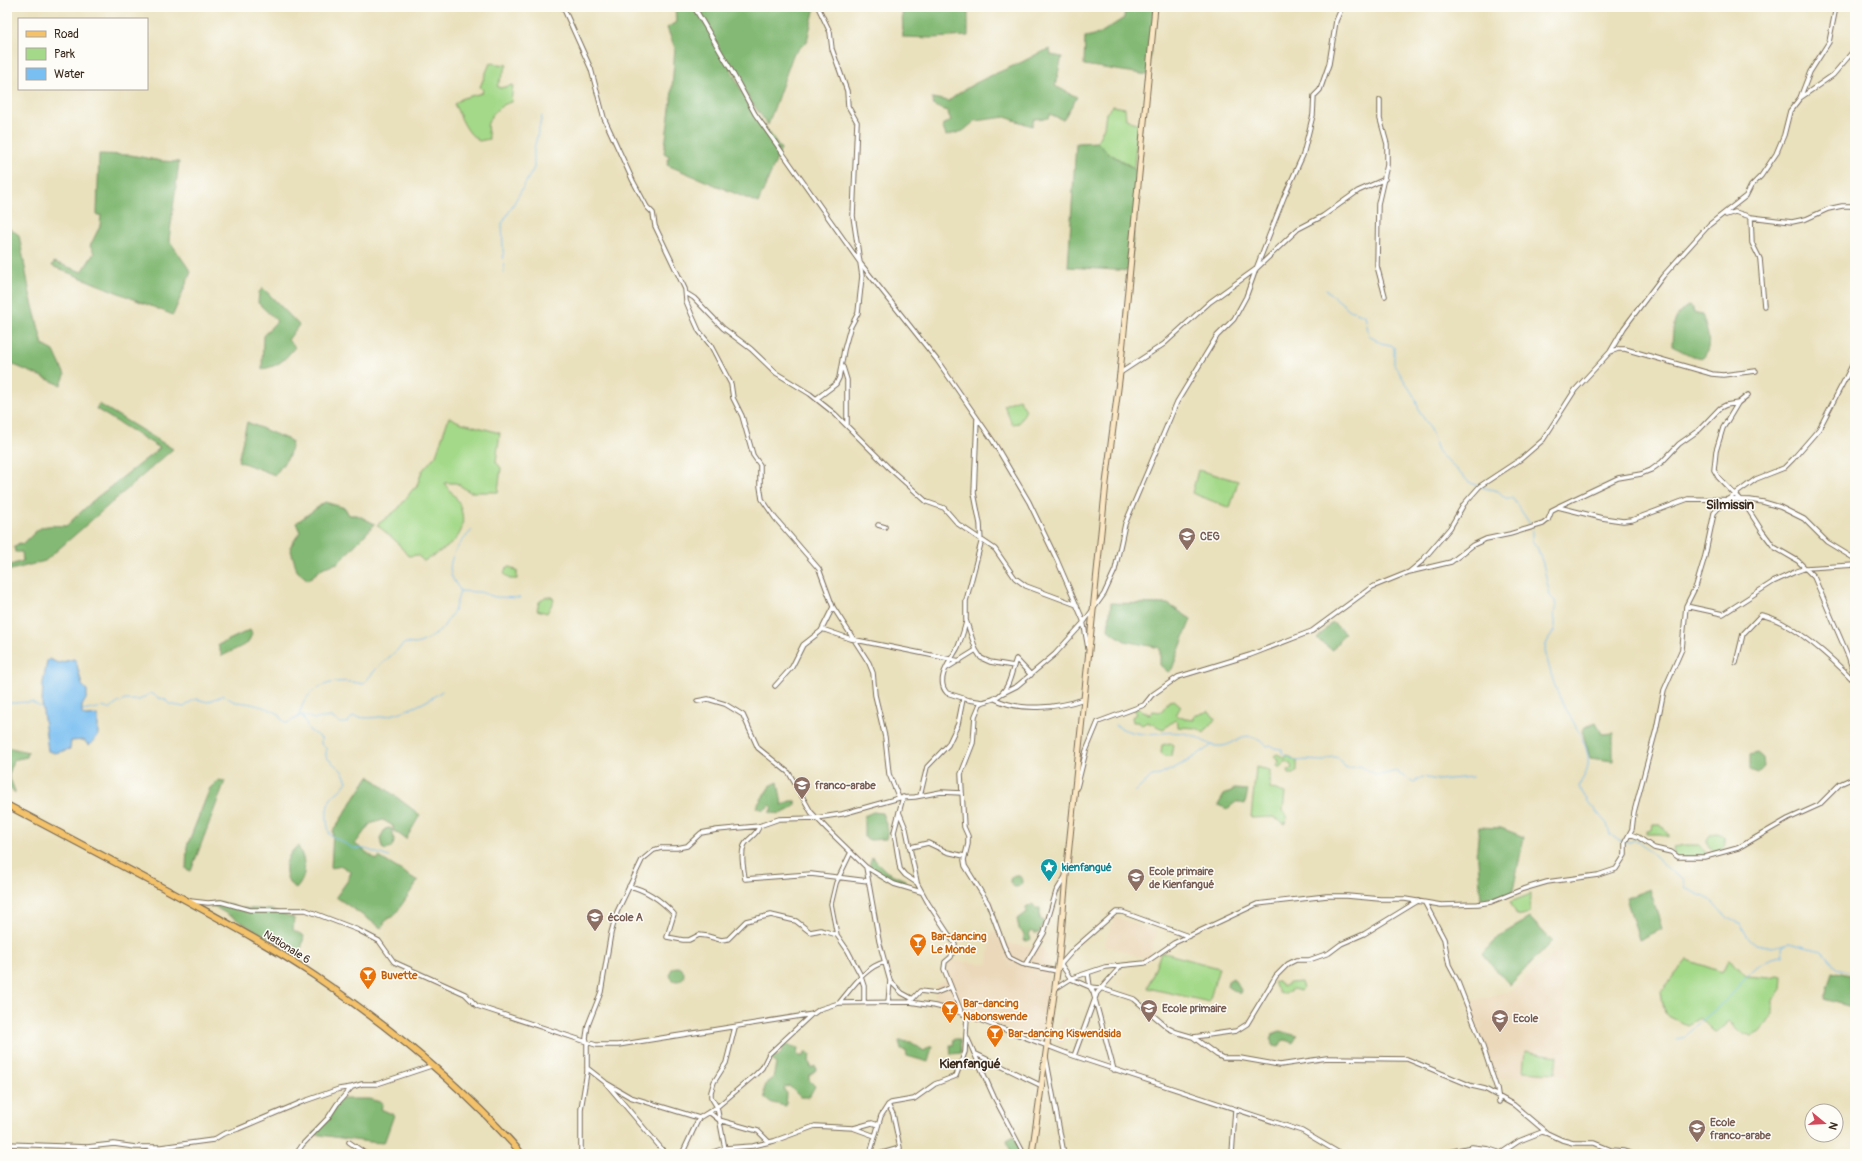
<svg xmlns="http://www.w3.org/2000/svg" width="1862" height="1161" viewBox="0 0 1862 1161" font-family="Pangolin,sans-serif">
  <style>
    .built { fill: #ebd8ba }
    .green { fill: #a4d989; stroke: #708254 }
    .forest { fill: #83b975; stroke: #5f724a }
    .water { fill: #7abff1; stroke: #5a7488 }
    .lines { fill: none; stroke-linecap: round; stroke-linejoin: round }
    .stream { stroke: #7abff1; stroke-width: 1 }
    .minor-casing { stroke: #786a55; stroke-width: 5.5 }
    .secondary-casing { stroke: #786a55; stroke-width: 7 }
    .primary-casing { stroke: #786a55; stroke-width: 8 }
    .minor { stroke: #fff; stroke-width: 3.5 }
    .secondary { stroke: #fbe7c3; stroke-width: 5 }
    .primary { stroke: #f4c26a; stroke-width: 5.5 }
    .labels { text-anchor: middle; dominant-baseline: central; stroke-width: 3; stroke-linejoin: round; paint-order: stroke }
    .education-label { font-size: 11px; font-weight: bold; fill: #785e54; stroke: #fdfcf7; text-anchor: start }
    .culture-label { font-size: 11px; font-weight: bold; fill: #0d838f; stroke: #fdfcf7; text-anchor: start }
    .food-label { font-size: 11px; font-weight: bold; fill: #c56008; stroke: #fdfcf7; text-anchor: start }
    .street-label { font-size: 11px; fill: #3b2a1e; stroke: #fdfcf7 }
    .quarter-label { font-size: 13px; font-weight: bold; fill: #3b2a1e; stroke: #fdfcf7 }
  </style>
  <rect width="100%" height="100%" fill="#fdfcf7"/>
  <filter id="ink" filterUnits="userSpaceOnUse"><feTurbulence type="fractalNoise" baseFrequency=".025" numOctaves="2"/><feDisplacementMap in="SourceGraphic" scale="8" xChannelSelector="R" yChannelSelector="G"/><feConvolveMatrix kernelMatrix="1 2 1 2 8 2 1 2 1" color-interpolation-filters="sRGB"/></filter>
  <filter id="wash" filterUnits="userSpaceOnUse"><feTurbulence type="fractalNoise" baseFrequency=".012" numOctaves="4" result="noise"/><feDisplacementMap in="SourceGraphic" scale="16" xChannelSelector="R" yChannelSelector="G"/><feGaussianBlur stdDeviation="0.9" result="paint"/><feColorMatrix in="noise" values="0 0 0 0 0 0 0 0 0 0 0 0 0 0 0 0 0 1.4 0 .05"/><feComposite in="paint" operator="in"/></filter>
  <g filter="url(#wash)">
    <rect width="100%" height="100%" fill="#e9e0bc"/>
    <path class="built" d="M1115,917L1157,931L1148,959L1104,945Z
      M992,931L998,933L1001,942L1043,949L1051,962L1041,1038L1035,1040L967,1012L934,1003L936,986L948,978L946,963L951,961L988,964Z
      M1561,949L1568,1076L1496,1078L1469,1002L1510,991Z
      M1062,1017L1067,1019L1062,1044L1058,1043Z"/>
    <path class="green" d="M490,63L507,65L497,86L500,88L513,85L511,102C502,104 491,113 488,123C486,128 489,134 489,139L479,141C465,132 462,118 454,104L463,98L482,93L483,90L480,87Z
      M1113,106L1125,108L1126,119L1138,124L1134,168L1107,152L1097,142L1104,127L1106,113Z
      M1019,399L1026,410L1019,423L1012,424L1004,405Z
      M449,417L459,422L500,433L496,462L501,468L498,492H470L456,483H444C448,489 456,496 459,503C472,537 449,546 424,561L417,555L408,556L396,541L377,525L398,509L413,489L416,488L422,471L436,455Z
      M1198,470L1238,481L1230,508L1192,493Z
      M510,567L517,571V579H509L504,573L506,568Z
      M545,597H552L554,600L547,613L537,610L539,602Z
      M1174,700L1181,706L1176,715L1185,719L1194,720V716L1209,711L1215,719L1204,733L1197,728L1178,727V723L1175,720L1163,729L1147,722L1142,725L1138,722H1133L1132,717L1137,713L1134,710L1139,708L1143,712L1150,714L1153,711L1161,712L1169,701Z
      M1170,743L1173,745L1171,756H1165L1161,753L1162,745Z
      M1277,754L1285,758L1287,755L1297,761V772L1294,774H1289L1288,770L1292,769L1291,765L1285,761L1281,768L1277,766L1279,761L1274,756Z
      M1256,767L1270,770V788L1285,793L1283,810L1287,818L1285,824L1273,817L1251,818Z
      M1653,824H1661L1668,835V837L1660,834H1647V831L1652,830Z
      M1707 842a9 9 0 1 1 18 0a9 9 0 1 1-18 0Z
      M1686,845H1700L1706,853L1704,855C1693,855 1684,860 1675,857L1673,850L1674,847Z
      M1531,894L1530,913L1523,916L1517,915L1510,902Z
      M1161,952L1219,968L1209,1002L1148,988Z
      M1687,960L1722,972L1728,960L1733,962L1746,976L1770,978L1778,976L1782,977L1781,989L1773,1000V1013L1762,1031L1752,1036L1740,1032L1729,1021L1717,1032L1713,1031L1700,1018L1687,1025L1665,1014L1661,992Z
      M1278,981L1283,987L1290,983L1301,982L1303,988L1301,991L1293,989L1283,994L1279,993L1274,982Z
      M1525,1051L1557,1056L1555,1073L1523,1071Z"/>
    <path class="forest" d="M675,7H815L807,41L793,55L768,125L749,99L732,67L730,68L747,102L781,149L758,203L667,165L669,156L664,153L671,101L675,48L667,28L676,22Z
      M902,7H968V36L933,38L903,37Z
      M1125,7H1155L1148,75L1084,65L1085,37L1099,34L1124,18Z
      M1050,49L1051,55L1062,57L1055,86L1077,97L1063,120L1050,114L1048,118L1034,119L1032,126L1005,117L975,121L963,131L946,136L942,125L951,120L947,111L934,106L932,98L949,101C969,83 998,73 1022,62C1032,57 1039,52 1050,49Z
      M1097,142L1107,152L1139,172L1130,271L1068,267L1076,143Z
      M99,154L131,155L161,161L179,162L169,240L191,272L173,315L52,266L54,262L82,272L94,253L90,246L100,226L101,215H97Z
      M7,227L19,235L30,294L43,345L54,351L65,375L61,385L7,362Z
      M263,288L299,325L288,340L295,347C284,360 280,366 262,369L263,336L277,321L258,303L259,292Z
      M1688,306L1693,308V312L1702,314C1706,328 1714,345 1703,358L1692,356L1672,346C1673,330 1672,315 1688,306Z
      M99,404L173,449L45,561L7,571V566L23,561L22,552H15L14,547L19,543L23,544C42,525 40,525 66,526L96,498L160,448L96,409Z
      M247,422L289,440L292,442L289,456L275,475L238,461Z
      M325,502L345,508L349,515H357L375,524L338,563L324,567L308,580L297,571L290,547L300,532L296,523Z
      M1111,603L1168,604L1191,619L1172,669L1168,672L1160,665V648L1125,641L1108,630Z
      M1332,622L1345,633L1332,650L1317,639Z
      M250,630L252,634L248,643L222,656L218,645Z
      M1596,722L1602,734L1613,733V761L1590,758L1582,731L1585,727Z
      M7,747L28,752L27,757L13,760L9,776L15,791V793L7,786Z
      M1757,753L1763,758L1764,767L1758,773L1750,770V755Z
      M369,776L420,815L406,839L394,831L393,826L383,820L370,824L355,844L377,860L379,857L418,881L394,916L387,919L381,928L336,897L348,880L351,872L342,866L331,868L333,831Z
      M218,780L225,781L191,871L186,869L187,846L210,788Z
      M778,782L782,805L791,801H795L796,805C786,812 781,816 769,812L773,808L770,805L764,810L756,807L770,786Z
      M1234,789L1248,790L1245,804L1236,802L1227,809L1218,805L1224,795Z
      M873,812L882,813L888,830L886,839L870,840L864,837V816Z
      M1479,827L1501,828L1524,837L1512,895L1481,899L1477,849Z
      M389,828L392,829C394,839 397,846 386,850L382,848L380,838L385,829Z
      M298,846C306,861 308,876 296,889C281,879 283,856 298,846Z
      M872,857L887,872L905,880V883C893,882 876,876 869,865Z
      M1010 881a6 6 0 1 1 12 0a6 6 0 1 1-12 0Z
      M1650,889L1662,929L1639,940L1626,898Z
      M221,902L240,908L273,910L294,918L293,930L304,936L300,956L208,903Z
      M1033,904L1035,908H1040V919L1044,921L1039,933H1034L1032,931L1029,934L1031,939L1027,941L1024,940V934L1019,929L1017,919L1026,912V908Z
      M1530,918L1552,941L1510,985L1482,954L1499,936Z
      M670 974a7 7 0 1 1 14 0a7 7 0 1 1-14 0Z
      M1832,972L1855,977V1008L1824,999Z
      M1233,978L1241,990L1240,994L1227,986L1228,981Z
      M1280,1031L1297,1036L1293,1043L1285,1040L1282,1041L1279,1047L1274,1046L1270,1039L1272,1034Z
      M954,1039H960L961,1053L951,1054L950,1045H953Z
      M899,1041L911,1042L924,1051L929,1047H932L928,1062L907,1056L906,1051L901,1050Z
      M788,1045L798,1048L797,1055L800,1056H804L806,1051L811,1055L809,1060L811,1068L815,1066L816,1070L809,1076V1080L815,1086L809,1097H800L789,1086L785,1087L784,1090L787,1093L786,1106L772,1103L765,1098L764,1090L767,1082L773,1078L776,1064L771,1058L774,1055L777,1057L782,1052V1047Z
      M341,1099H370L383,1103L381,1109L394,1115L384,1143C360,1142 337,1137 313,1134L328,1118Z
      M1014,1136L1022,1154H1011L1007,1140Z"/>
    <path class="water" d="M49,659L58,663L74,659L76,661L82,685L87,690V697L82,706V714L86,716L97,715L98,716V735L90,745L87,744L84,740L71,741L70,749L55,753L48,751L42,704L43,683L47,661Z"/>
    <g class="lines">
      <path class="stream" d="M504,272L502,224L534,168V149L542,116
        M1326,290L1350,310L1365,315L1369,336L1381,343L1391,345L1394,347V364L1415,398L1420,413L1428,424L1439,453L1469,482L1478,486
        M1481,487L1498,491L1505,498H1512C1514,500 1529,522 1531,526
        M1532,529V541L1537,547L1543,564L1550,596L1555,601L1556,607C1552,614 1556,619 1555,627C1553,636 1545,640 1545,651C1549,666 1553,684 1560,698C1568,716 1591,745 1588,765C1587,775 1581,779 1579,787L1589,803L1607,824L1610,834L1622,842L1628,843L1634,840L1638,841L1674,874L1684,880L1686,888L1711,900L1727,918L1740,923L1747,936L1756,944L1773,947L1789,943L1822,951L1837,969L1855,974
        M460,591C458,586 454,582 452,577C445,559 461,542 472,530
        M7,703L32,702L43,708
        M82,711L102,707L109,709L118,703L125,700H139L151,693L159,698L165,699L169,704L184,707L193,700L197,699L208,702L223,695C227,697 233,702 237,702C251,703 267,707 279,714L282,720L287,723L302,715L314,719L331,717L340,723H347L353,716C380,723 420,708 442,691
        M302,715L309,730L321,738V744L326,748V757L342,771L347,781C343,788 340,790 334,795C324,804 326,823 330,835L353,848L365,849L389,857
        M299,716C305,684 335,677 363,684L377,668L405,643L415,644L422,642L431,637L441,630L454,611L460,591L480,592L495,597L520,598
        M1115,725C1144,742 1160,728 1188,734C1198,736 1207,745 1216,746C1240,748 1239,723 1267,746L1271,745L1274,748L1282,749V753L1297,761L1306,760L1324,761C1329,757 1333,756 1339,758L1343,766L1348,768L1361,766C1377,778 1379,775 1397,771L1399,774L1414,782L1422,777L1438,780L1472,777
        M1135,792L1152,776L1160,775L1186,762L1212,745
        M1676,1039L1685,1037L1688,1032C1701,1021 1714,1011 1726,1000C1746,982 1753,959 1783,956L1782,948L1784,944"/>
    </g>
  </g>
  <g filter="url(#ink)">
    <g class="lines">
      <defs>
        <path id="minor" d="M563,7L591,69L604,118L633,181L647,207L653,213L655,226L685,289L686,301L691,313L699,331L711,346L731,384L733,398L742,416L753,455L760,465V486L762,499L775,518L819,569L833,607L869,663L873,673L875,695L885,737L889,774L899,798
          M694,7L730,68L755,114L861,264L937,360L993,441L1029,502L1057,560L1083,620L1088,648
          M1800,98L1833,75L1855,49
          M1380,100V119L1387,144V165L1378,204L1377,266L1385,296
          M1726,215L1735,212L1751,217L1792,222L1806,219L1828,209L1842,206H1855
          M1751,217L1752,243L1760,259L1764,306
          M686,293L694,298L723,328L751,349L776,373L810,394L835,414L889,468L927,502L944,508L958,524L995,549L1015,578L1026,586L1077,605
          M1610,352L1618,349H1625L1712,374L1723,375L1756,371
          M843,367L847,380V425
          M1120,373L1164,344L1210,302L1256,269L1284,197L1303,155L1313,115L1314,96L1320,90L1329,64L1336,21L1342,7
          M816,399L836,384L839,378L844,350L850,328L858,313L862,276L853,216L857,122L848,106L847,91L832,49L830,32L818,7
          M1738,403L1723,428L1716,451L1714,470L1718,477L1746,506L1762,531L1774,547L1798,561L1814,577L1849,658L1855,679
          M977,419L974,493L980,524L981,543L966,601V620L976,650L981,658L990,662L1014,666
          M1559,506L1618,478L1641,474L1651,470L1662,462L1679,444L1699,430L1720,408L1726,405L1738,403L1748,395
          M878,525L885,527
          M1409,572L1451,562L1473,545L1486,539L1510,534L1543,524L1548,520L1552,510L1558,507L1602,518L1623,521L1632,520L1688,499L1750,500L1763,502L1780,507L1804,519L1827,542L1855,559
          M1686,606L1723,614L1773,582L1795,572L1806,568L1855,565
          M966,622C964,631 961,639 958,647C952,659 934,679 947,693L969,700L983,702
          M822,629L851,639L960,661
          M1736,663L1743,634L1761,615C1792,621 1834,660 1855,682
          M947,668L976,650
          M1031,675L1016,659C1011,672 1010,691 995,698C991,701 985,700 980,704L975,716L973,743L961,774L964,827L968,836V844L964,860L965,866L988,903L1004,946L1010,958L1022,964L1057,971L1061,964L1075,948L1116,912H1122L1188,936
          M775,686L792,667L803,645L821,631L833,607
          M1001,694L1017,686L1055,654L1084,622L1104,594L1115,570L1125,524L1177,402L1217,336L1234,319L1246,297L1256,269L1298,229L1323,216L1358,191L1385,179
          M995,699C1020,712 1058,708 1084,699
          M697,701L708,699L725,704L743,715L758,748L789,773L811,812L827,829L866,867L894,884L921,892
          M1077,787L1086,751L1098,722L1144,705L1152,695L1178,677L1250,655L1312,631L1372,587L1409,572L1421,562L1450,528L1464,504L1480,486L1521,459L1543,440L1575,390L1610,352L1624,328L1663,276L1709,225L1746,196L1751,186L1761,176L1776,154L1784,135L1790,111L1800,98L1810,72L1829,42L1836,7
          M920,796L927,767L948,745L958,724L963,699
          M903,797L894,832L900,869L905,875L917,883L928,903L955,944L951,957L945,962L944,969L962,1014
          M899,812L906,829L917,882
          M759,826C758,835 747,838 744,846C740,856 744,869 745,879L811,874L868,881
          M1630,834L1638,837L1654,848L1671,852L1678,857H1705L1738,848L1788,819L1819,805L1840,784L1855,777
          M911,847L928,843L947,852L964,856
          M851,852L836,883L831,904L837,935L848,951L860,974L864,986V1002
          M866,867L879,941L890,981L888,1003
          M629,886C647,890 661,900 674,914L667,937L683,940H689L699,935L707,936L721,940L728,939L746,921L771,915L796,921L810,932L821,930L837,935
          M190,901L208,903L221,902L250,910H306L358,930L379,941L394,962L465,994L477,1006L596,1045H618L813,1014L820,1009L839,1003L910,1002L935,1006L956,1011L1074,1056L1302,1131L1341,1154
          M1425,903L1444,939L1449,965L1457,980L1481,1041L1497,1089L1499,1102
          M1060,963L1071,979L1090,987L1093,992L1114,1070
          M1025,965L1044,933L1056,892L1065,877
          M1088,973L1090,987L1100,988L1134,999L1168,1028L1176,1032L1193,1037L1217,1055L1223,1058H1240L1280,1065L1327,1058L1407,1059L1472,1086L1485,1089L1514,1105L1547,1133L1562,1140L1573,1143H1594L1611,1150L1623,1151L1633,1154
          M890,981L902,993L913,999
          M1055,989L1072,978L1105,967L1145,963L1174,943L1257,904L1327,896H1347L1380,899H1405L1441,905L1478,904L1491,902L1523,889L1547,882L1598,875L1616,869L1625,855V842L1632,829L1634,812L1656,730L1664,690L1682,649L1686,606L1696,586L1705,556L1714,513L1723,503L1756,479L1784,468L1793,459L1819,429L1855,360
          M910,1002L920,991L936,993L951,987
          M839,1003C851,989 866,966 885,962
          M967,1016L966,1035L994,1097L1024,1154
          M1194,1037L1236,1031L1247,1024L1276,976L1288,964L1296,960H1309L1329,953L1341,944L1364,934L1418,901
          M974,1053L1042,1086
          M1074,1056L1097,993L1121,966
          M1046,1057L1064,1154
          M587,1068L605,1082L666,1154
          M606,1083L630,1097L699,1118
          M709,1112L719,1120L758,1131L769,1142
          M854,1128L872,1123L878,1125
          M349,1142L366,1154
          M7,1144L87,1147L114,1144L135,1147H161L213,1140L223,1134L238,1129L302,1102L339,1089L352,1087
          M142,1154L158,1148
          M296,1154L303,1144L328,1118L337,1104L352,1087L362,1084H377L431,1066
          M581,1154V1109L587,1072V1042L586,1038L588,1025L601,992L611,933L617,912L642,860L654,850L661,848H677L687,846L701,833L717,830L759,826L779,819L816,818L842,814L899,798L915,797L941,792L962,793
          M682,1154L699,1118L717,1107L756,1074L762,1068L769,1054L812,1014
          M707,1154L725,1148L753,1146L774,1141L815,1126L853,1128L875,1136
          M726,1154L717,1107L711,1097V1092L714,1082L726,1063L735,1027
          M870,1154L881,1116L888,1105L891,1103L914,1099L935,1084L956,1076L965,1052L966,1035
          M879,1154L900,1148L893,1114L888,1105
          M1232,1154L1235,1110
          M1439,1154L1472,1147L1489,1149L1501,1153L1519,1141L1542,1132L1546,1133"/>
        <path id="secondary" d="M1032,1154L1059,958L1066,876L1106,483L1120,373L1155,7"/>
        <path id="primary" d="M7,805C62,834 116,863 171,892C220,919 269,945 315,976C390,1027 463,1086 522,1154"/>
      </defs>
      <use href="#minor" class="minor-casing"/>
      <use href="#secondary" class="secondary-casing"/>
      <use href="#primary" class="primary-casing"/>
      <use href="#minor" class="minor"/>
      <use href="#secondary" class="secondary"/>
      <use href="#primary" class="primary"/>
    </g>
  </g>
  <defs>
    <symbol id="school-pin" viewBox="-11 -11 22 30"><path d="M0 17L-7.5 6A9.5 9.5 0 1 1 7.5 6Z" fill="#8d6e63" stroke="#fdfcf7"/><path d="M0-5L7-2L0 1L-7-2ZM-4 1L0 2.5L4 1V4Q0 6-4 4Z" fill="#fff"/></symbol>
    <symbol id="sight-pin" viewBox="-11 -11 22 30"><path d="M0 17L-7.5 6A9.5 9.5 0 1 1 7.5 6Z" fill="#0f9aa8" stroke="#fdfcf7"/><path d="M0-6L1.8-2.2L6-1.7L2.9 1.2L3.7 5.4L0 3.3L-3.7 5.4L-2.9 1.2L-6-1.7L-1.8-2.2Z" fill="#fff"/></symbol>
    <symbol id="bar-pin" viewBox="-11 -11 22 30"><path d="M0 17L-7.5 6A9.5 9.5 0 1 1 7.5 6Z" fill="#e8710a" stroke="#fdfcf7"/><path d="M-6-5H6L.8 .8V4.5H3.5V6h-7V4.5H-.8V.8Z" fill="#fff"/></symbol>
  </defs>
  <g fill-rule="evenodd">
    <use href="#school-pin" x="1177" y="526" width="20" height="27"/>
    <use href="#school-pin" x="792" y="775" width="20" height="27"/>
    <use href="#sight-pin" x="1039" y="857" width="20" height="27"/>
    <use href="#school-pin" x="1126" y="867" width="20" height="27"/>
    <use href="#school-pin" x="585" y="907" width="20" height="27"/>
    <use href="#bar-pin" x="908" y="932" width="20" height="27"/>
    <use href="#bar-pin" x="358" y="965" width="20" height="27"/>
    <use href="#school-pin" x="1139" y="998" width="20" height="27"/>
    <use href="#bar-pin" x="940" y="999" width="20" height="27"/>
    <use href="#school-pin" x="1490" y="1008" width="20" height="27"/>
    <use href="#bar-pin" x="985" y="1023" width="20" height="27"/>
    <use href="#school-pin" x="1687" y="1118" width="20" height="27"/>
  </g>
  <g class="labels">
    <g class="education-label">
      <text x="1200" y="536">CEG</text>
      <text x="815" y="785">franco-arabe</text>
      <text x="1149" y="871">Ecole primaire<tspan x="1149" dy="13">de Kienfangué</tspan></text>
      <text x="608" y="917">école A</text>
      <text x="1162" y="1008">Ecole primaire</text>
      <text x="1513" y="1018">Ecole</text>
      <text x="1710" y="1122">Ecole<tspan x="1710" dy="13">franco-arabe</tspan></text>
    </g>
    <g class="culture-label">
      <text x="1062" y="867">kienfangué</text>
    </g>
    <g class="food-label">
      <text x="931" y="936">Bar-dancing<tspan x="931" dy="13">Le Monde</tspan></text>
      <text x="381" y="975">Buvette</text>
      <text x="963" y="1003">Bar-dancing<tspan x="963" dy="13">Nabonswende</tspan></text>
      <text x="1008" y="1033">Bar-dancing Kiswendsida</text>
    </g>
    <g class="street-label">
      <text transform="translate(287 947) rotate(32)">Nationale 6</text>
    </g>
    <g class="quarter-label">
      <text x="1730" y="505">Silmissin</text>
      <text x="970" y="1064">Kienfangué</text>
    </g>
  </g>
  <rect width="1862" height="1161" fill="none" stroke="#fdfcf7" stroke-width="24"/>
  <rect x="18" y="18" width="130" height="72" fill="#fdfcf7" stroke="#afa8a0"/>
  <rect x="26" y="31" width="20" height="6" fill="#f4c26a" stroke="#afa8a0"/>
  <text x="54" y="38" font-size="12" fill="#3b2a1e">Road</text>
  <rect x="26" y="48" width="20" height="12" fill="#a4d989" stroke="#afa8a0"/>
  <text x="54" y="58" font-size="12" fill="#3b2a1e">Park</text>
  <rect x="26" y="68" width="20" height="12" fill="#7abff1" stroke="#afa8a0"/>
  <text x="54" y="78" font-size="12" fill="#3b2a1e">Water</text>
  <g transform="translate(1824 1123) rotate(108)"><circle r="19" fill="#fdfcf7" stroke="#afa8a0"/>
  <path d="M0-3L7 15L0 10L-7 15Z" fill="#d1495b"/>
  <text y="-6" font-size="11" font-weight="bold" text-anchor="middle" fill="#3b2a1e">N</text>
  </g>
</svg>
